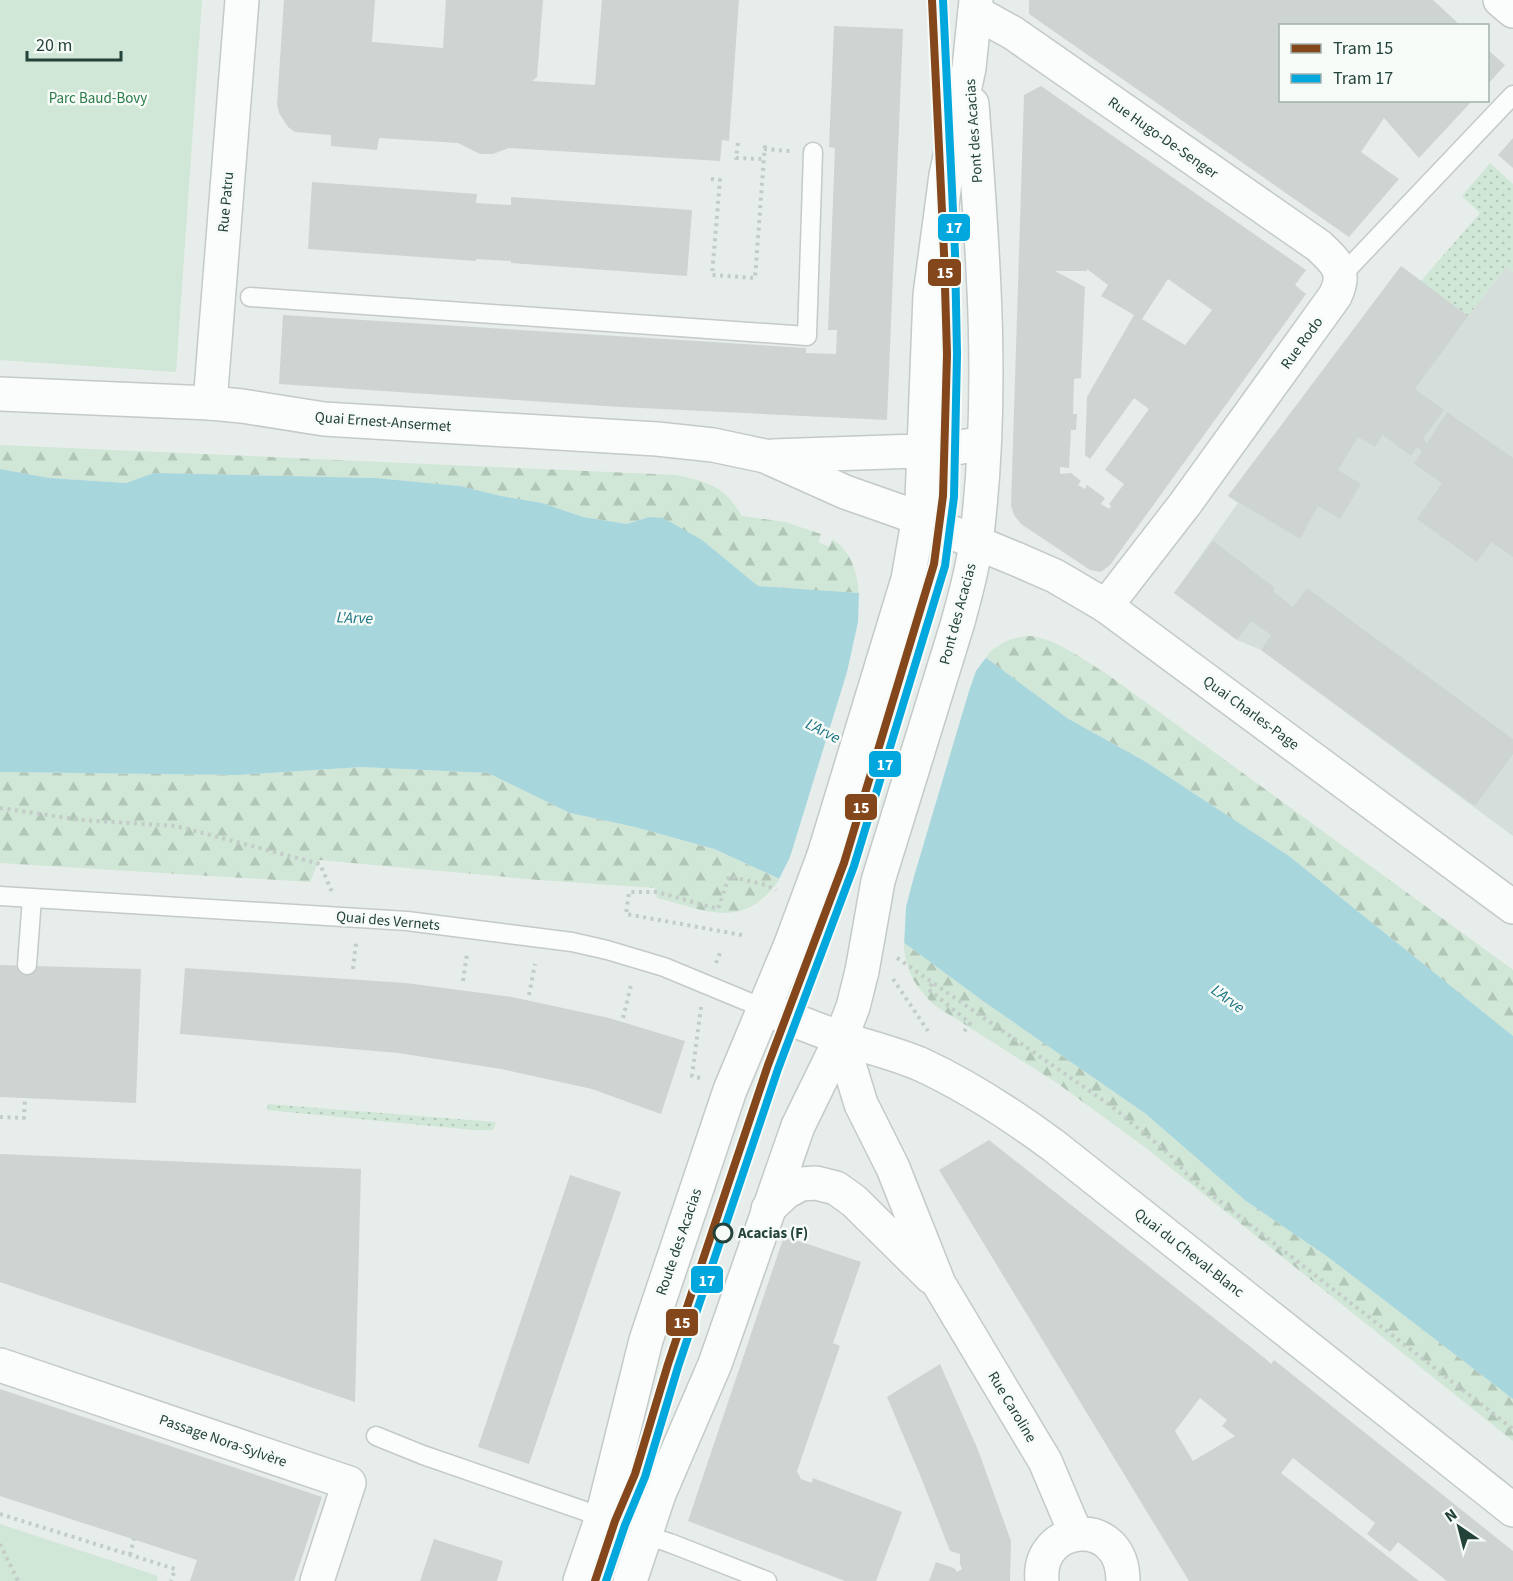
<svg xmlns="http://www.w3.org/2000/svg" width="1513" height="1581" viewBox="0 0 1513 1581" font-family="'Source Sans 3',sans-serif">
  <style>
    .built { fill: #d5deda }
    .grass { fill: url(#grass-dots) }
    .forest { fill: url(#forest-firs) }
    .park { fill: #d0e6d6 }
    .water { fill: #a7d6dc }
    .pier { fill: #e7edea }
    .building { fill: #ced4d1; fill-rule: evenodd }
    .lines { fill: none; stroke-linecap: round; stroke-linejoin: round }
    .lane-casing { stroke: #c4cac7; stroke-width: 21 }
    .street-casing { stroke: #c4cac7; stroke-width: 36 }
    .secondary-casing { stroke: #c3cac7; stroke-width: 36 }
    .path { stroke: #c2ccc9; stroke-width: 4; stroke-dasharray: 3 4.5; stroke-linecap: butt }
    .lane { stroke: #fbfcfc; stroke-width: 18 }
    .street { stroke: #fbfcfc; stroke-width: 33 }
    .secondary { stroke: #fbfcfc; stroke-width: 33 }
    .secondary-bridge-casing { stroke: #c3cac7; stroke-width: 36; stroke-linecap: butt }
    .secondary-bridge { stroke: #fbfcfc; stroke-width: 33 }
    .tram-1-casing { stroke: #f6fbf8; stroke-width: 12 }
    .tram-2-casing { stroke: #f6fbf8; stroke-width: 12 }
    .tram-1 { stroke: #84471c; stroke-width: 8 }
    .tram-2 { stroke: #02a7de; stroke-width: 8 }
    .stop-dot { fill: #f6fbf8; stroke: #234239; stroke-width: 3 }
    .labels { text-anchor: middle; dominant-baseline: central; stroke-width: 5; stroke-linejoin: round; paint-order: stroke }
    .park-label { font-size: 15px; fill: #2b7b47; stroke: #f6fbf8 }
    .street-label { font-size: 15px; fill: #234239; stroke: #f6fbf8 }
    .stop-label { font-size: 15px; font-weight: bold; fill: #234239; stroke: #f6fbf8; text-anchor: start }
    .water-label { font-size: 16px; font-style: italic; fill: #197382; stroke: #f6fbf8 }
    .line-badge { stroke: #f6fbf8; stroke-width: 2 }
    .badge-label { font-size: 16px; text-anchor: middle; font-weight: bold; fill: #fff }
  </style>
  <defs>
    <pattern id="grass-dots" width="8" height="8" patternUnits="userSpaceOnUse" patternTransform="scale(1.5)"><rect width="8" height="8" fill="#d0e6d6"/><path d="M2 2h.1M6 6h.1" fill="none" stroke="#b2c6b8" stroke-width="1.8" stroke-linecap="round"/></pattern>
    <pattern id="forest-firs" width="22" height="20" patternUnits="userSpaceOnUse" patternTransform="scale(1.5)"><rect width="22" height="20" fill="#d0e6d6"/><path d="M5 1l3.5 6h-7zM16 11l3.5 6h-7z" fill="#b2c6b8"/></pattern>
  </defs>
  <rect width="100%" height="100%" fill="#e7edea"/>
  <path class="built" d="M1401,266L1468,316L1506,267L1513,272V836L1261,650L1237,640L1174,593L1238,503L1228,496Z"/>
  <path class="grass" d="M1490,163L1513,184V272L1506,267L1468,316L1421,281L1480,213L1462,196Z
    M268,1104L496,1122L493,1130H473L267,1110Z"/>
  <path class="forest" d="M0,445L676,475C709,482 724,486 742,516L785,522L821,534L818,542L829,547L832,539C851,551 857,571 859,593L758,586L702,540L649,517L627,524L583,517L542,503L501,496L460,486L375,478L154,473L126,483L49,478L0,469Z
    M1030,636C1055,638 1085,661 1107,674L1513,970V1036L1289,856L1146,762L1067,718L985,657C999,643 1010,637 1030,636Z
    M361,767L488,773L570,813L635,827L713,849L780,879C743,931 709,911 657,898L655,888L539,880L319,860L310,882L0,863V772L237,775Z
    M903,942L983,1001L1146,1114L1246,1201L1328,1257L1513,1399V1441L1142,1145L1057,1083L934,1005C912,983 907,972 903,942Z"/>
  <path class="park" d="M0,0H202L176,372L0,360Z
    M0,1524L158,1576L157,1581H0Z"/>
  <path class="water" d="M0,469L49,478L126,483L154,473L375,478L460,486L501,496L542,503L583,517L627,524L649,517L663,518L702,540L758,586L859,593L985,657L1067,718L1146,762L1289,856L1513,1036V1399L1328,1257L1246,1201L1146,1114L983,1001L903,942L780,879L714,849L635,827L570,813L488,773L361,767L237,775L0,772Z"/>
  <path class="pier" d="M859,590L988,655L976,671L969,691L913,880L906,907L904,946L778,881L790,857L847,672L858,622Z"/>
  <path class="building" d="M284,0H375L372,42L443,48L446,0H543L537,77L532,81L595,85L602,0H739L729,141L722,140L720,161L509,148L493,154H480L458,143L379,138L377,150L331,146V135L295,132L288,127L279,113L277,104Z
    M1029,0H1433L1461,26H1280V100H1473L1419,158L1384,118L1361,152L1399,179L1349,237L1029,14Z
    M834,26L903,29L887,420L621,407L279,384L283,315L806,348V353L836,354L837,330H828L835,148L829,147Z
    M1488,50L1505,65L1488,84Z
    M1041,86L1306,270L1295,285L1306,294L1110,565L1101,572L1090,570L1021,524L1014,515L1011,506L1024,95ZM1087,269L1108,285L1101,296L1134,315L1087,397L1085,455L1090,459L1134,398L1149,409L1105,470L1124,484L1109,504L1111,506L1109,509L1101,504L1105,498L1087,485L1085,489L1078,485L1081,481L1071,473L1060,474V467L1069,468L1071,430H1076L1077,414H1073L1074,379L1081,378L1085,287L1055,271H1087ZM1168,279L1212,310L1185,345L1142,319Z
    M1513,138V168L1498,155Z
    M312,182L477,194L476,203L511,205V197L692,210L687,276L511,263V261L476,259V261L308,249Z
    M1401,266L1468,316L1415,389L1444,410L1423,439L1427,443L1447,412L1513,458V557L1491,542L1477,562L1417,519L1442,483L1414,464L1422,451L1417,447L1411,456L1383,435L1375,447L1358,437L1338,470L1361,484L1340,519L1318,506L1300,539L1228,496Z
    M1213,541L1275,588L1273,591L1293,607L1307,588L1513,739V754L1475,806L1261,650L1271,635L1251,621L1237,640L1174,593Z
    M0,965L141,969L136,1103L0,1097Z
    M185,968L406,983L512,997L609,1018L685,1041L661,1114L592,1089L501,1069L398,1053L180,1034Z
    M989,1140L1267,1360L1271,1364L1274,1360L1513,1551V1581H1447L1398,1542L1390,1552L1367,1534L1375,1523L1293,1458L1281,1473L1419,1581H1189L939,1170ZM1200,1398L1227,1420L1222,1426L1235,1436L1193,1461L1175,1431Z
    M0,1154L361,1169L355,1402L0,1282Z
    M570,1175L621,1192L529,1464L478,1447Z
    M784,1236L861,1262L833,1343L840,1346L797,1471L801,1479L812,1483L813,1478L902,1512L876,1581H845L688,1521Z
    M940,1364L978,1450L1011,1541L1010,1581H929L936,1562L954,1568L957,1572L962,1569L960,1564V1554L950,1551L920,1475L887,1397Z
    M0,1389L322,1497L294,1581H190L197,1560L0,1496Z
    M434,1539L503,1561L497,1581H420Z"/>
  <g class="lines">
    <defs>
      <path id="lane" d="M1341,276L1513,95
        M250,297L807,336L813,152
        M0,896L407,921L572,942L607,950L664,967L763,1008
        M27,965L32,898
        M376,1436L423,1455L602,1517
        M645,1535L670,1543L767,1581"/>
      <path id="street" d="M1500,0L1513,11
        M975,12L1013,33L1319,246C1337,263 1347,272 1335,296L1185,504L1106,606
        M210,403L242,0
        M841,1038L861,1104L893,1168L939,1284L1045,1461L1076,1534
        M768,1209L786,1192L801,1184L816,1183L836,1188L854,1201L931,1277
        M0,1365L349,1483L317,1581
        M1042,1581C1036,1523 1123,1514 1123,1581"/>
      <path id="secondary" d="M0,394L210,403L242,406L324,419L657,439L713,445L765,456L845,492L902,512L1016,559L1055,576L1106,606L1513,907
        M773,456L945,450L983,443
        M958,622C965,595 973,569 976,542C995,397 983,249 972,104
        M824,855L908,579L922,499L930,295L946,175L969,68L976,0
        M763,1008C789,1018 815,1029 841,1038C867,1047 894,1053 920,1064C968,1086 1012,1115 1054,1146L1513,1510
        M580,1581L602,1517L646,1340L730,1090L791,944
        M630,1581L659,1494L715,1364L798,1126L841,1038L853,1007L862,971"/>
    </defs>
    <use href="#lane" class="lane-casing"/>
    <use href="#street" class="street-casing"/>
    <use href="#secondary" class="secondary-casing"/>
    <path class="path" d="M738,143L736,158L763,159
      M764,149L790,151
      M711,179L720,180L712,275L755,278L765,144
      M0,808L81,820L176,826L320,864L332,892
      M742,935L626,914L629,892H657L718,909L729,876L766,885L776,890
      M897,958L1110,1105L1169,1154L1190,1178L1513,1429
      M716,963L720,953
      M353,969L356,943
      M893,979L928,1031
      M463,981L467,954
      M932,984L928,989L970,1023L963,1033
      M529,995L535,964
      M623,1018L631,985
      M700,1078L692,1076L701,1007
      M0,1117L24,1118L25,1098
      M0,1514L175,1569L171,1581
      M0,1544L18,1581
      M130,1555L134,1539"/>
    <use href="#lane" class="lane"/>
    <use href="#street" class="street"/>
    <use href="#secondary" class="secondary"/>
    <defs>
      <path id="secondary-bridge" d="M791,944L824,855
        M862,971L878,881L958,622"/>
    </defs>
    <use href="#secondary-bridge" class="secondary-bridge-casing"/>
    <use href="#secondary-bridge" class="secondary-bridge"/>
    <defs>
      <path id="tram-1" d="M595,1581L615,1521L635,1474L668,1364L768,1065L844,863L934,564L943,496L947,354L944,253L932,0"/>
      <path id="tram-2" d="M606,1581L625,1525L645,1477L678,1367L778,1069L854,866L945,566L954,497L957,354L955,253L943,0"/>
    </defs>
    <use href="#tram-1" class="tram-1-casing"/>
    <use href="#tram-2" class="tram-2-casing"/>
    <use href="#tram-1" class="tram-1"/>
    <use href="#tram-2" class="tram-2"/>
  </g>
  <circle class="stop-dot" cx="723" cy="1233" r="9"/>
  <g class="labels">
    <g class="park-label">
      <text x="98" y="98">Parc Baud-Bovy</text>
    </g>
    <g class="street-label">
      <text transform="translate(974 131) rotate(-94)">Pont des Acacias</text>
      <text transform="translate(1163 138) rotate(35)">Rue Hugo-De-Senger</text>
      <text transform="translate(226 202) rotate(-85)">Rue Patru</text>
      <text transform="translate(1302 343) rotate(-54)">Rue Rodo</text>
      <text transform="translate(383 422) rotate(4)">Quai Ernest-Ansermet</text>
      <text transform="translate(958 614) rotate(-75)">Pont des Acacias</text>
      <text transform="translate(1251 713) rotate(36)">Quai Charles-Page</text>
      <text transform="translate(388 921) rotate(5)">Quai des Vernets</text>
      <text transform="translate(679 1242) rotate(-71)">Route des Acacias</text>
      <text transform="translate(1189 1253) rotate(38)">Quai du Cheval-Blanc</text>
      <text transform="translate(1012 1407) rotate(59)">Rue Caroline</text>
      <text transform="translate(223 1441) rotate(19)">Passage Nora-Sylvère</text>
    </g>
    <g class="stop-label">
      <text x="738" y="1233">Acacias (F)</text>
    </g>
    <g class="water-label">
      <text transform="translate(355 618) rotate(2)">L'Arve</text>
      <text transform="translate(823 731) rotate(27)">L'Arve</text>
      <text transform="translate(1228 999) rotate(36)">L'Arve</text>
    </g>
  </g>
  <g class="line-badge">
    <rect x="937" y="213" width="34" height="29" rx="6" fill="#02a7de"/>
    <rect x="927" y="258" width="35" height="29" rx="6" fill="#84471c"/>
    <rect x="868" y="750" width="34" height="28" rx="6" fill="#02a7de"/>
    <rect x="844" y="793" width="34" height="28" rx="6" fill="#84471c"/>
    <rect x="690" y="1265" width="34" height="29" rx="6" fill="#02a7de"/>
    <rect x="665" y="1308" width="34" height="29" rx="6" fill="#84471c"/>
  </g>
  <g class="badge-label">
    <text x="954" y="233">17</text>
    <text x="945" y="278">15</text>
    <text x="885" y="770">17</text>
    <text x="861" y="813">15</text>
    <text x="707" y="1286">17</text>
    <text x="682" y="1328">15</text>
  </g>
  <rect x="1279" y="24" width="210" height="78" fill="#f6fbf8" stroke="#a2b1ac" stroke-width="1.5"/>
  <rect x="1291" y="44" width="30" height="9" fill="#84471c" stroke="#a2b1ac" stroke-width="1.5"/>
  <text x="1333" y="54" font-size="18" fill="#234239">Tram 15</text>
  <rect x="1291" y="74" width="30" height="9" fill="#02a7de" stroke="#a2b1ac" stroke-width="1.5"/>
  <text x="1333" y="84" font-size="18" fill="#234239">Tram 17</text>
  <g transform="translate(1459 1527) rotate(325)" stroke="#f6fbf8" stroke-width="4.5" paint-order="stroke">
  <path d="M0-4.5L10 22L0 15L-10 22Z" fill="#234239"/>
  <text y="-9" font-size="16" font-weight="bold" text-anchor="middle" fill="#234239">N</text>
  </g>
  <path d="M27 51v9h94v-9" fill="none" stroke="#234239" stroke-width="3"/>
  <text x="36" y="51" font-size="18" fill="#234239" stroke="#f6fbf8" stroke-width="4.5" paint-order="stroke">20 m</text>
</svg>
